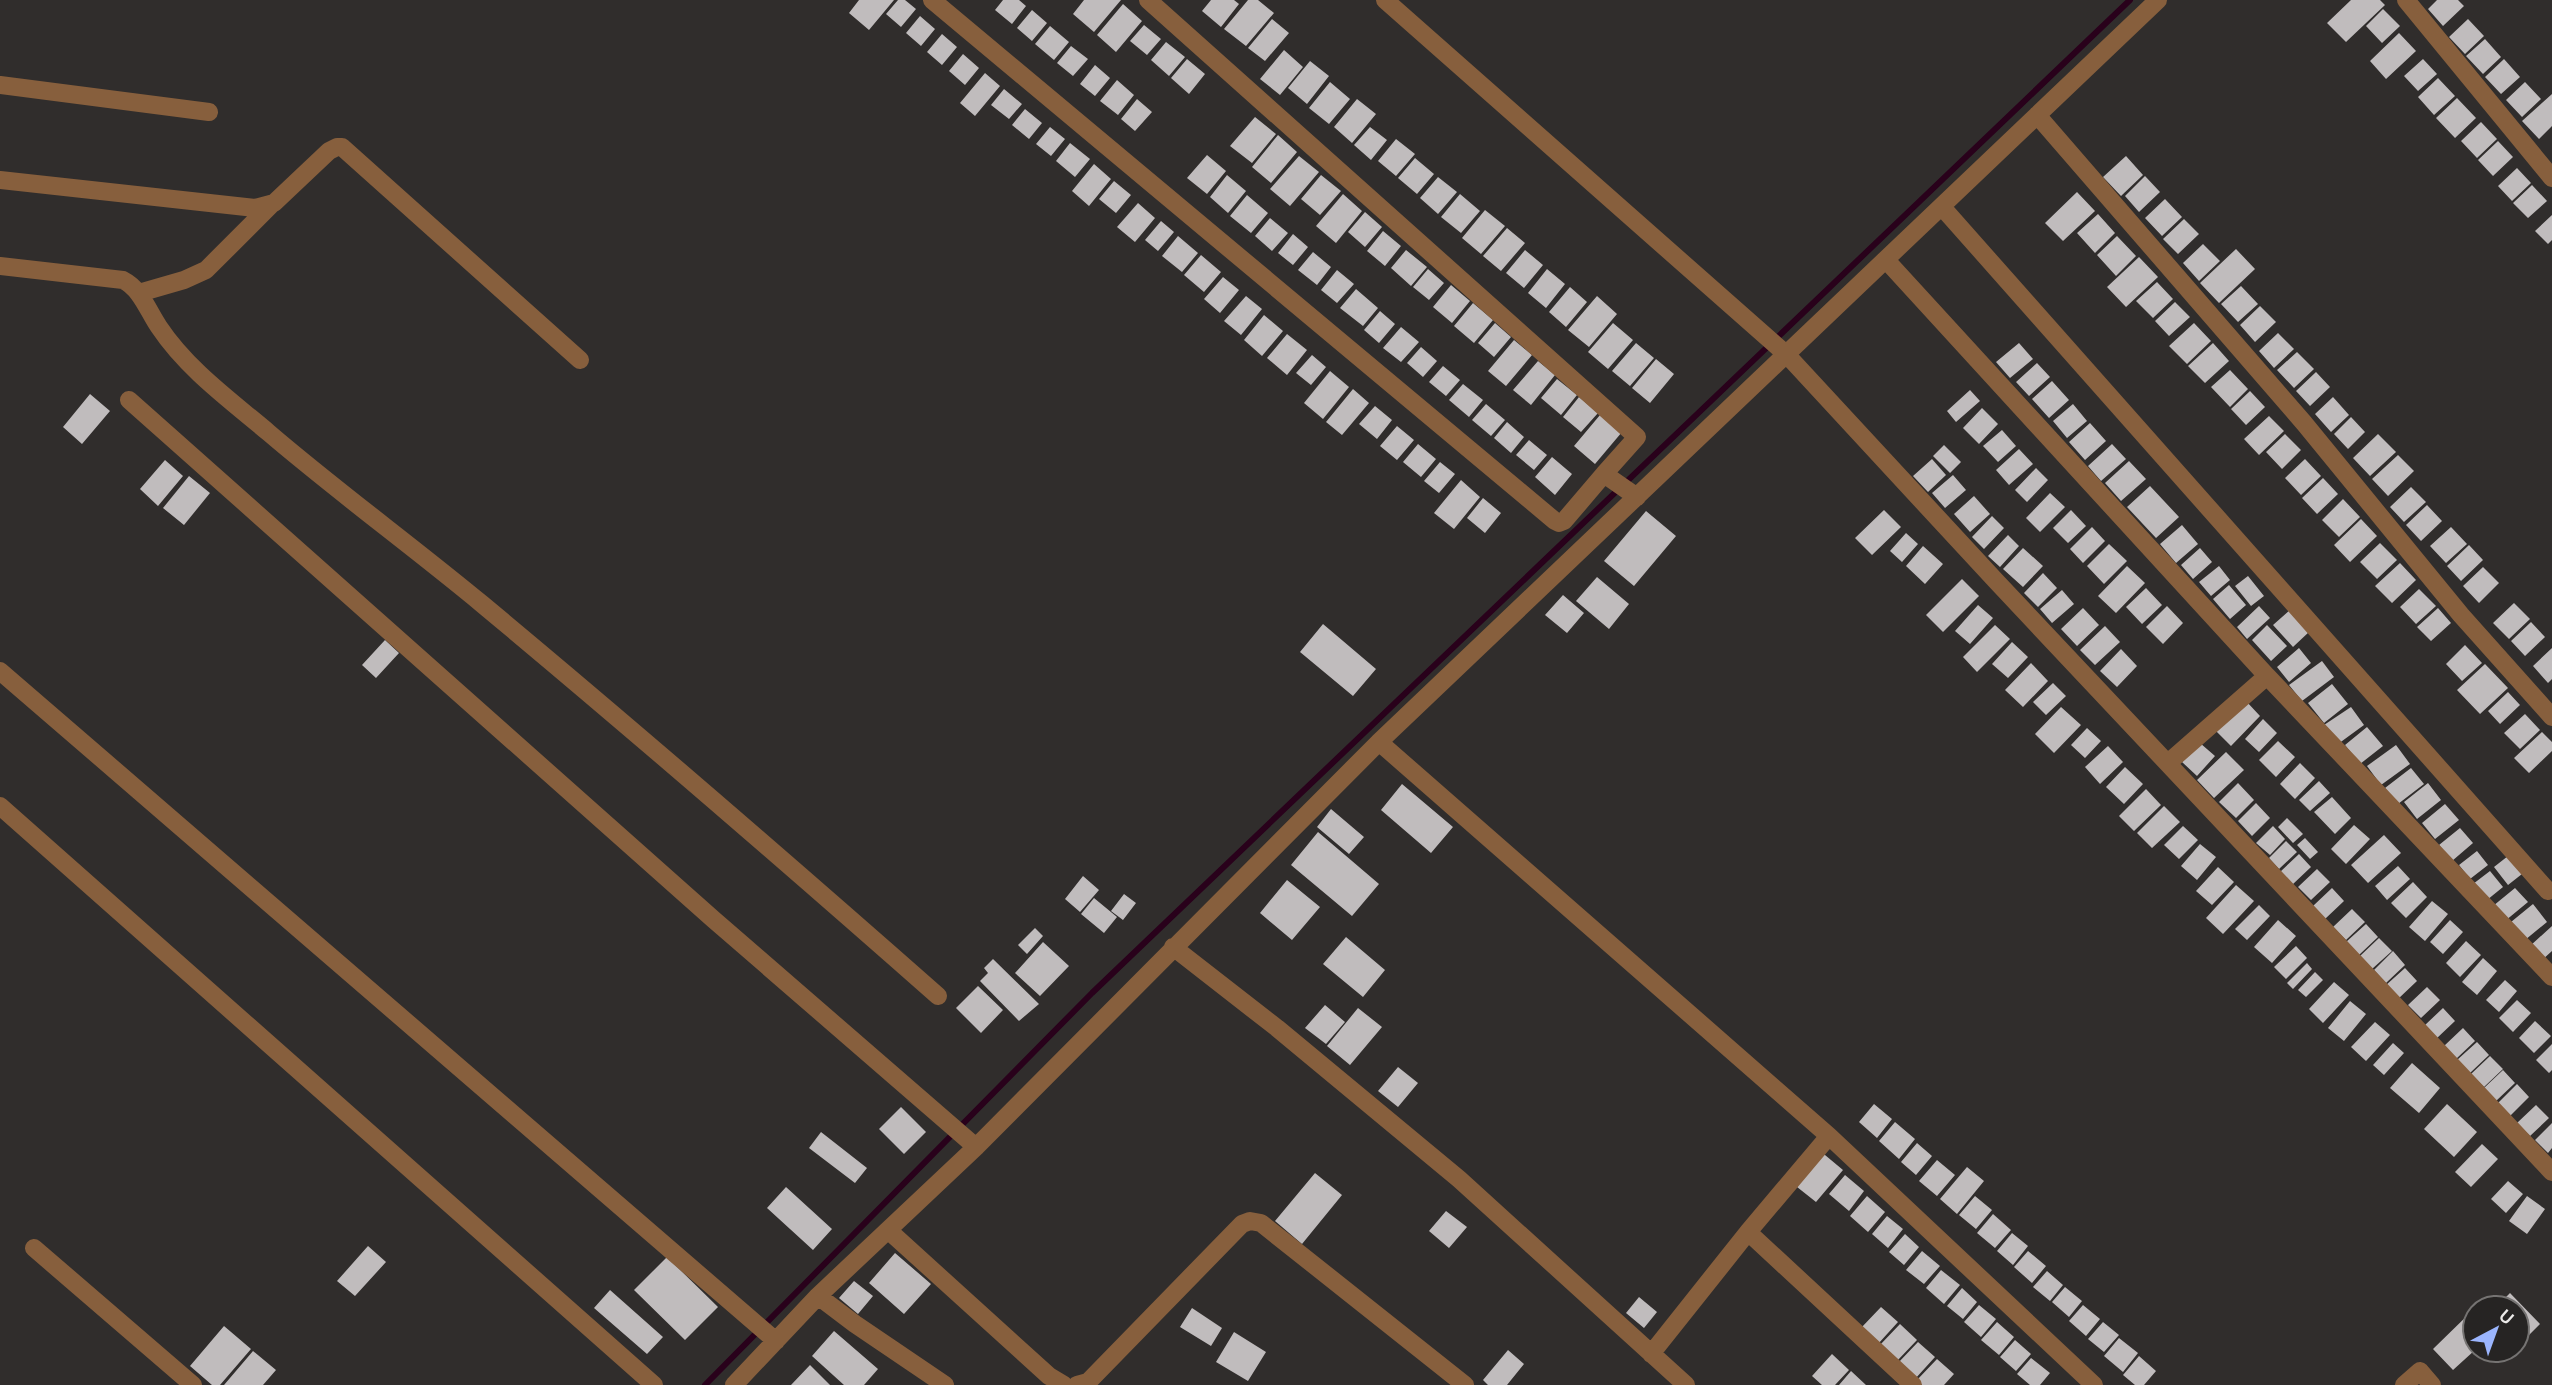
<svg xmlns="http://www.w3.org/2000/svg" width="2552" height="1385" viewBox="0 0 2552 1385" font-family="Karla,sans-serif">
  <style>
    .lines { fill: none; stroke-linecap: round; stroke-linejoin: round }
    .stream { stroke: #29011b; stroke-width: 6 }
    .building { fill: #c0bcbd }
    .minor { stroke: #875f3d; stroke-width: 18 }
  </style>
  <rect width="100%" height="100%" fill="#302d2c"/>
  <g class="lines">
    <path class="stream" d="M705,1385L1092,993L2130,0"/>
  </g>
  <path class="building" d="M859,0H894L869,30L849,13Z
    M898,0H905L916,9L901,27L886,14Z
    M1003,0H1019L1026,6L1012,24L995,10Z
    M1084,0H1121L1094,32L1073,14Z
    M1211,0H1234L1239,4L1221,27L1202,11Z
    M1248,0H1258L1274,13L1246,46L1224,29Z
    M2351,0H2380L2385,5L2346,42L2327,23Z
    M2437,0H2458L2464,6L2443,26L2428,9Z
    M1123,4L1142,21L1116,52L1097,35Z
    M2383,9L2400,26L2382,43L2366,26Z
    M1032,10L1047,23L1032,41L1017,28Z
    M920,16L935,29L921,46L906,33Z
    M1272,19L1289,33L1265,61L1248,48Z
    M2468,19L2484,36L2465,54L2449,37Z
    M1144,25L1161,39L1147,55L1130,41Z
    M1050,26L1069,42L1054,60L1035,44Z
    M2399,33L2416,51L2386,79L2370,61Z
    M942,34L957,47L942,65L927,52Z
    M2485,39L2501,57L2483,74L2466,56Z
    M1166,42L1185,57L1169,76L1151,60Z
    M1071,46L1088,59L1073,76L1057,63Z
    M1284,50L1303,67L1280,95L1260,79Z
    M963,54L979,68L965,85L949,71Z
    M1187,59L1205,74L1189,94L1171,78Z
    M2423,59L2437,74L2418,91L2404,76Z
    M2504,59L2520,77L2501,94L2485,77Z
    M1310,61L1329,76L1307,104L1288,88Z
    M1095,65L1110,78L1095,96L1080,84Z
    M985,73L1000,86L975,116L960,103Z
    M2438,78L2455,96L2434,115L2418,97Z
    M1117,80L1134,95L1118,115L1100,101Z
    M1330,82L1350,99L1329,124L1309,108Z
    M2525,82L2541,99L2522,117L2506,100Z
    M1004,89L1022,104L1009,119L991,105Z
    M2552,94V126L2539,139L2522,121Z
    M2457,98L2476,118L2455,138L2436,118Z
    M1137,99L1152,112L1135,131L1121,119Z
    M1357,99L1376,114L1352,143L1334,127Z
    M1025,109L1042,123L1029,139L1012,125Z
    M1255,117L1276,134L1252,163L1230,146Z
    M2481,122L2497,139L2477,158L2461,141Z
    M1050,127L1065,139L1051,156L1036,144Z
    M1370,127L1387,140L1371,160L1354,145Z
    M1278,135L1297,152L1271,183L1252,167Z
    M1396,139L1415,154L1396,176L1378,161Z
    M2498,141L2513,157L2493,176L2478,160Z
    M1070,143L1090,159L1075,177L1056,161Z
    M1207,155L1226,171L1207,194L1187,178Z
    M1299,156L1319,172L1290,206L1270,189Z
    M2126,156L2143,175L2121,196L2103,177Z
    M1415,158L1434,174L1417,194L1398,178Z
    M1094,164L1111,179L1089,206L1072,191Z
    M2517,168L2531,183L2512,201L2498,186Z
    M1227,175L1246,191L1228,213L1210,197Z
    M1321,175L1341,191L1320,215L1301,199Z
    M2145,176L2160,192L2139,212L2125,196Z
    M1438,177L1457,192L1438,214L1420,198Z
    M1114,181L1131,195L1116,213L1099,199Z
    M2532,185L2547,201L2528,218L2513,203Z
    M2077,192L2095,211L2063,241L2045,223Z
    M1343,194L1362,211L1336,243L1316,226Z
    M1460,194L1480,211L1461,233L1441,217Z
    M1247,195L1268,213L1251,233L1230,216Z
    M2165,199L2182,217L2162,236L2145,218Z
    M1138,203L1155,218L1135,242L1117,227Z
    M1485,210L1505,226L1481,254L1462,238Z
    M1365,212L1382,227L1365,247L1348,232Z
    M2098,214L2115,233L2095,253L2077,233Z
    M2552,215V240L2548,244L2535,231Z
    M1270,218L1288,233L1272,251L1255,236Z
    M2184,219L2199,234L2178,254L2163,239Z
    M1161,221L1174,232L1158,251L1145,240Z
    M1507,228L1525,243L1501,271L1483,256Z
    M1383,231L1401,246L1385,266L1367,251Z
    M1293,234L1308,247L1293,265L1278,253Z
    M1178,236L1198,253L1182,272L1162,256Z
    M2117,236L2136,256L2116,276L2097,255Z
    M2203,244L2220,261L2199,281L2183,263Z
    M2236,249L2255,269L2219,303L2200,283Z
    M1406,250L1427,267L1411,286L1391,268Z
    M1525,250L1543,265L1524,288L1506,273Z
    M1313,252L1331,267L1317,285L1298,270Z
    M1201,255L1221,272L1204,292L1184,275Z
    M2139,257L2158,277L2126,307L2107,287Z
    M1428,269L1444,283L1429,300L1413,287Z
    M1547,269L1565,284L1546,308L1528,293Z
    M1337,270L1354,284L1337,303L1321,290Z
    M1223,277L1239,290L1220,313L1204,299Z
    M2157,282L2173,299L2153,318L2136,301Z
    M1451,285L1470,301L1452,323L1433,307Z
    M2241,286L2258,304L2238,322L2221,304Z
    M1570,287L1587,302L1566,327L1549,312Z
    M1356,289L1378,308L1363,326L1340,308Z
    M1246,296L1262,309L1241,335L1224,321Z
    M1597,296L1617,314L1589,347L1568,330Z
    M2175,302L2190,317L2169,336L2155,321Z
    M1473,303L1493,320L1474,343L1454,326Z
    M2260,306L2276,322L2255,342L2240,325Z
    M1380,311L1395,324L1379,343L1364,330Z
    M1264,315L1283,331L1262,356L1244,340Z
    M1495,323L1511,337L1494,357L1478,343Z
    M1613,323L1633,340L1608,369L1588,352Z
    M2194,323L2211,341L2187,364L2169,346Z
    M1401,327L1419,342L1401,362L1383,348Z
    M2278,333L2294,349L2274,368L2259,351Z
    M1287,334L1307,350L1287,375L1267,358Z
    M1514,340L1532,355L1506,386L1488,371Z
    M1636,343L1654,358L1630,386L1612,371Z
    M2019,343L2033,359L2010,378L1996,362Z
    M2213,343L2229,361L2205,383L2188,366Z
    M1421,347L1437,361L1423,377L1407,363Z
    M2297,352L2314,369L2294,388L2277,370Z
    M1312,355L1326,367L1311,385L1296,373Z
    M1656,359L1674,374L1650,403L1632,388Z
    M1538,361L1555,375L1531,405L1513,390Z
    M2037,363L2050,377L2029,396L2016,382Z
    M1443,366L1460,380L1446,396L1429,382Z
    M2230,370L2248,389L2230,407L2211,387Z
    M1330,371L1349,387L1323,419L1304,403Z
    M2316,372L2330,387L2310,406L2296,391Z
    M1557,379L1577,395L1561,415L1541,398Z
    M2052,381L2069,400L2049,418L2032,399Z
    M1463,384L1483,400L1469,417L1449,400Z
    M1353,389L1369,403L1342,435L1326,422Z
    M1970,390L1980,401L1956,422L1947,411Z
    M2250,391L2265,407L2246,425L2231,409Z
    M90,394L110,411L82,444L63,427Z
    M1579,397L1598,413L1581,432L1563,417Z
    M2333,397L2349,415L2331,432L2315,414Z
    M1486,404L1505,420L1491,436L1472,420Z
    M2073,404L2087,421L2067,438L2053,421Z
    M1375,406L1392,420L1377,439L1359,424Z
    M1982,408L1998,424L1979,444L1963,428Z
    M1600,415L1622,432L1595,464L1574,446Z
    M2269,416L2284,431L2259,455L2244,439Z
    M2351,417L2365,432L2348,449L2334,434Z
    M1507,422L1524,437L1511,453L1494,438Z
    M2090,423L2106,441L2085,460L2069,442Z
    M1397,426L1414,440L1397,460L1380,446Z
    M2002,430L2016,446L1998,462L1983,446Z
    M2285,434L2301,450L2282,469L2266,452Z
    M2378,434L2396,452L2370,476L2353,458Z
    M1529,440L1547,455L1534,470L1516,455Z
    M1418,444L1436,459L1421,477L1403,462Z
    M2112,444L2126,459L2101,481L2088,466Z
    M1944,445L1961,462L1950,473L1933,456Z
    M2019,449L2033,464L2009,485L1996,470Z
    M2398,455L2414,471L2388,496L2372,479Z
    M1552,457L1572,474L1555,495L1535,477Z
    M1932,459L1946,475L1928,492L1913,476Z
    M2305,459L2321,476L2301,495L2285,478Z
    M165,460L183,476L158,506L140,489Z
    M2129,461L2146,479L2121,501L2105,483Z
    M1440,462L1455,474L1439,493L1424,481Z
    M2036,468L2048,480L2027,502L2015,490Z
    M1953,475L1966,490L1945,508L1932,493Z
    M189,476L210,493L184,525L163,508Z
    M2323,478L2338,494L2317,514L2302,498Z
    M1461,480L1480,497L1454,529L1434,513Z
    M2150,486L2179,517L2156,538L2127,507Z
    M2411,487L2426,502L2404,522L2390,507Z
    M2050,493L2065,507L2040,532L2026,518Z
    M1974,496L1990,514L1970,532L1954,514Z
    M1483,498L1501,513L1485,533L1467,518Z
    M2343,499L2360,517L2339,537L2322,520Z
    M2427,505L2442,521L2421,541L2406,525Z
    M1884,510L1901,527L1872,555L1855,538Z
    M2071,510L2086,526L2068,543L2053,528Z
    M1646,511L1676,536L1634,586L1604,561Z
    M1992,516L2004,528L1984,549L1972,537Z
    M2361,519L2377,536L2350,562L2334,545Z
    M2182,525L2198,544L2176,563L2160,544Z
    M2092,527L2105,541L2083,563L2070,549Z
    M2451,527L2467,544L2446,563L2430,546Z
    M1906,533L1918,544L1902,562L1890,551Z
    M2008,535L2019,546L2000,567L1988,556Z
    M2380,543L2397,560L2377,579L2360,562Z
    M2109,544L2127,561L2104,584L2087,566Z
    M2469,545L2483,560L2461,581L2447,566Z
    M1923,546L1943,564L1925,584L1906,566Z
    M2023,548L2043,566L2023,587L2003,569Z
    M2200,548L2212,562L2193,579L2181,565Z
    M2400,563L2416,580L2392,603L2375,586Z
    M2127,566L2145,583L2116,613L2098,596Z
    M2219,566L2230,580L2211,596L2199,582Z
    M2483,567L2499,583L2479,603L2463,586Z
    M2043,573L2057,588L2038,607L2024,593Z
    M2248,576L2264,596L2251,606L2235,586Z
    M1597,577L1629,604L1609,629L1576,601Z
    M1962,579L1979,596L1943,632L1926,615Z
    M2229,585L2246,605L2230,619L2213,599Z
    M2146,588L2162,605L2142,624L2126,607Z
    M2419,589L2436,606L2416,624L2400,607Z
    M2062,590L2074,604L2052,623L2040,609Z
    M1563,595L1584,613L1567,633L1545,615Z
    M2514,603L2530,619L2509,639L2493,623Z
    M1978,605L1993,618L1970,644L1955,631Z
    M2167,606L2183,623L2163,644L2146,627Z
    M2259,606L2270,618L2247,639L2237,627Z
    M2083,608L2099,625L2077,646L2061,629Z
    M2438,608L2451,623L2431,641L2417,627Z
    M2290,610L2310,631L2293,647L2273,625Z
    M2531,622L2545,637L2525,656L2511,641Z
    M1323,624L1376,669L1353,696L1300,652Z
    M1995,625L2010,639L1977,672L1963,657Z
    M2267,625L2287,646L2271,661L2252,640Z
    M2105,626L2120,642L2095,665L2080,650Z
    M385,640L399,653L376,678L362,665Z
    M2012,642L2028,657L2008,678L1992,664Z
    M2465,645L2482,663L2462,681L2446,664Z
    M2299,648L2311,663L2289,682L2277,667Z
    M2552,648V679L2548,683L2533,666Z
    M2121,649L2137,666L2117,687L2100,671Z
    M2322,661L2334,677L2302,701L2289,685Z
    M2031,663L2048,681L2023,707L2005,690Z
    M2485,664L2508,688L2480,714L2457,690Z
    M2053,683L2066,696L2046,715L2033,702Z
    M2332,684L2348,704L2324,723L2308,703Z
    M2508,692L2520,705L2500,724L2488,711Z
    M2246,701L2260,716L2231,746L2216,731Z
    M2061,707L2081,725L2054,753L2035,734Z
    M2351,707L2364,725L2338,744L2324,725Z
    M2525,714L2540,730L2520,749L2504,733Z
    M2263,719L2277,733L2259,752L2245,739Z
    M2367,727L2383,746L2360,764L2345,745Z
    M2087,728L2101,741L2085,758L2071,745Z
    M2542,732L2552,742V751L2529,773L2514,758Z
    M2278,741L2295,757L2276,777L2259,760Z
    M2200,743L2215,756L2197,776L2182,762Z
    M2396,745L2410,764L2381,785L2367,766Z
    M2108,746L2123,762L2100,784L2085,767Z
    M2226,752L2244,770L2214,798L2197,780Z
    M2300,763L2315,778L2295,799L2280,784Z
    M2125,767L2143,784L2124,804L2106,787Z
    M2411,768L2424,784L2398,804L2385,788Z
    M2319,781L2330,793L2310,811L2299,800Z
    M2238,783L2254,800L2236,818L2219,802Z
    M2428,783L2441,800L2417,819L2404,802Z
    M1402,784L1453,827L1431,853L1381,810Z
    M2146,789L2161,805L2134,831L2119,816Z
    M2332,797L2351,818L2335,834L2314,812Z
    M2256,803L2270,818L2252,836L2238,821Z
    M2445,804L2459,820L2435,839L2422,823Z
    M2164,806L2180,822L2152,848L2137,833Z
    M1331,809L1364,837L1349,854L1317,827Z
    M2287,818L2303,834L2293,843L2278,827Z
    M2354,825L2370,839L2346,864L2331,849Z
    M2183,826L2198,840L2179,859L2164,845Z
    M2273,826L2285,839L2270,855L2256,843Z
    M2460,828L2473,843L2452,861L2439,845Z
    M1318,832L1379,884L1352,916L1291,865Z
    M2384,835L2401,853L2368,883L2351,865Z
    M2305,838L2318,852L2310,859L2297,845Z
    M2286,841L2297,852L2279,869L2269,858Z
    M2200,844L2216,857L2197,880L2181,866Z
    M2477,851L2488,865L2470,879L2459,865Z
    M2299,854L2311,867L2292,885L2280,872Z
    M2508,856L2522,874L2508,885L2494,867Z
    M2398,866L2410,879L2387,900L2375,886Z
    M2218,867L2234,882L2212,905L2196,891Z
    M2317,869L2330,882L2311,900L2298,887Z
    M2490,871L2503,887L2487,900L2473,884Z
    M1083,876L1099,890L1080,912L1065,899Z
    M1287,880L1320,907L1292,940L1260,913Z
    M2413,882L2427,897L2406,918L2391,903Z
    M2236,885L2254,901L2223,934L2206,918Z
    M2332,888L2344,901L2325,919L2313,906Z
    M2515,888L2528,902L2505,921L2493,906Z
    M1124,894L1136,903L1123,920L1111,911Z
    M1094,898L1117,917L1104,933L1081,914Z
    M2432,901L2448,914L2425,941L2409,927Z
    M2533,904L2547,922L2525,940L2511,922Z
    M2259,905L2270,916L2247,940L2235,929Z
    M2352,909L2365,922L2346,940L2333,927Z
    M2278,920L2296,936L2272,963L2254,947Z
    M2450,920L2463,932L2443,954L2430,942Z
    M2366,924L2378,937L2359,955L2346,942Z
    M2552,926V951L2542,960L2530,946Z
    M1035,928L1043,936L1027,954L1018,945Z
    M1346,937L1385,970L1363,997L1323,964Z
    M2379,938L2392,951L2372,969L2360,956Z
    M2466,941L2481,955L2460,977L2446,963Z
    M1043,942L1069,966L1040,996L1015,973Z
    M2296,946L2307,958L2286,979L2274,967Z
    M2393,951L2405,965L2386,983L2374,970Z
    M2483,958L2497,971L2477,995L2462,982Z
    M993,959L1039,1004L1019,1021L980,981L988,973L984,968Z
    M2307,963L2312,969L2293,989L2287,983Z
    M2405,968L2417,981L2398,999L2385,986Z
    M2315,972L2323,980L2306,997L2298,990Z
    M2505,980L2517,991L2499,1012L2486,1000Z
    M2334,982L2349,995L2323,1023L2309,1009Z
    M978,986L1003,1010L981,1033L956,1008Z
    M2427,987L2440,1000L2421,1018L2408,1005Z
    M2517,1000L2531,1013L2513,1032L2499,1018Z
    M2350,1001L2366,1014L2344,1041L2328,1028Z
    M1325,1005L1345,1022L1326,1044L1305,1028Z
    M1358,1008L1382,1027L1350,1065L1327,1046Z
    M2443,1008L2455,1021L2436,1039L2424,1026Z
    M2535,1021L2551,1036L2534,1053L2519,1038Z
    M2375,1022L2390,1035L2366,1061L2351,1047Z
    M2463,1028L2475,1041L2456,1059L2444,1046Z
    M2477,1042L2489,1055L2470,1073L2457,1060Z
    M2393,1043L2404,1053L2384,1075L2373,1065Z
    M2552,1044V1070L2549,1073L2536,1060Z
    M2490,1056L2503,1069L2484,1087L2471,1074Z
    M2412,1063L2440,1088L2419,1113L2390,1088Z
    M1398,1067L1418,1083L1398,1107L1378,1091Z
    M2503,1070L2515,1083L2496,1101L2484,1088Z
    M2517,1084L2529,1097L2510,1116L2498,1103Z
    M1874,1104L1892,1119L1877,1138L1859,1122Z
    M2447,1104L2477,1132L2454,1157L2424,1129Z
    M2536,1105L2549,1118L2530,1136L2517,1123Z
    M901,1107L926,1132L904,1154L879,1129Z
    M1895,1122L1915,1139L1899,1159L1879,1141Z
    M2552,1123V1148L2548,1153L2535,1140Z
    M821,1132L867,1168L855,1183L809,1148Z
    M1917,1143L1932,1156L1916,1175L1901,1162Z
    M2482,1144L2498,1159L2471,1187L2455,1172Z
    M1819,1150L1843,1170L1816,1202L1792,1183Z
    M1937,1160L1955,1175L1937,1196L1919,1181Z
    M1967,1167L1984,1181L1957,1214L1940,1199Z
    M1315,1173L1342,1195L1302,1244L1275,1221Z
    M1845,1175L1864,1191L1849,1211L1829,1194Z
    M2508,1181L2523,1194L2506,1213L2491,1199Z
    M786,1187L832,1229L813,1250L767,1208Z
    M1867,1196L1885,1212L1868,1232L1850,1216Z
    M1975,1196L1992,1210L1976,1229L1959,1215Z
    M2527,1196L2545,1209L2527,1234L2509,1221Z
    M1446,1211L1467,1227L1449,1248L1429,1231Z
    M1993,1214L2011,1230L1995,1248L1977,1233Z
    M1887,1216L1903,1229L1888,1248L1872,1234Z
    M2012,1233L2028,1246L2013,1265L1997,1251Z
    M1905,1234L1919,1247L1904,1265L1889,1252Z
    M368,1246L386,1262L355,1296L337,1281Z
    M1922,1251L1940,1266L1924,1284L1906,1270Z
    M2028,1251L2046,1266L2032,1283L2014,1267Z
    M895,1253L931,1284L904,1314L869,1283Z
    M667,1257L718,1307L685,1340L634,1290Z
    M1941,1270L1960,1285L1944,1304L1926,1288Z
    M2047,1271L2063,1285L2050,1301L2033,1287Z
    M854,1281L873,1296L858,1314L839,1298Z
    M2065,1287L2082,1301L2069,1317L2052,1302Z
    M1962,1288L1977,1302L1963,1319L1947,1306Z
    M610,1290L663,1337L647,1354L594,1308Z
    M2510,1293L2540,1324L2526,1338L2517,1329V1308H2495Z
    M1639,1297L1657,1312L1644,1328L1626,1313Z
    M1979,1305L1996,1319L1981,1337L1964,1322Z
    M2083,1305L2100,1319L2086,1336L2069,1321Z
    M1881,1307L1898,1322L1878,1344L1861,1328Z
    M1192,1308L1222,1328L1211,1346L1180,1327Z
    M2473,1310L2475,1312V1350L2453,1370L2433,1349Z
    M1997,1322L2014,1337L1999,1355L1981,1340Z
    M2103,1322L2119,1335L2104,1352L2088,1339Z
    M1900,1324L1917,1340L1897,1361L1880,1345Z
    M224,1326L251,1349L220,1385H212L190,1366Z
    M834,1331L878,1369L864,1385H844L812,1356Z
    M1234,1332L1266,1352L1248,1381L1216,1362Z
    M2119,1338L2138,1353L2123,1372L2104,1356Z
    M2015,1340L2031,1354L2016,1371L2000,1357Z
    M1918,1342L1935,1357L1915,1379L1898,1363Z
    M1508,1350L1524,1364L1507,1385H1488L1483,1380Z
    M253,1351L276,1370L263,1385H224Z
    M1832,1354L1849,1370L1835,1385H1822L1812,1376Z
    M2139,1356L2156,1371L2144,1385H2135L2123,1375Z
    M2031,1358L2050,1373L2040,1385H2030L2017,1374Z
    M1937,1359L1954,1374L1944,1385H1922L1917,1380Z
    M810,1365L830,1385H791Z
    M1851,1371L1866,1385H1839Z"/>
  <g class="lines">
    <path class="minor" d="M932,0L1555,521L1559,523L1564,521L1604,474
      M1148,0L1637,437L1604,474L1637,497
      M1385,0L1787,355L1996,581L2552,1172
      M2406,0L2552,178
      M0,85L209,112
      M2037,115L2304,423L2461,615L2552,717
      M0,180L255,208L274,203L329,151L337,147H342L580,360
      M1942,207L2548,891
      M1886,260L2267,676L2169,762
      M0,266L123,280C141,289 148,311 159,327C187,369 230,400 269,433C338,492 412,546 482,604C636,732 787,863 938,996
      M139,293L184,280L206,270L272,204
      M129,400L713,919L976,1147
      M0,671L776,1341
      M2267,676L2552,977
      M1379,742L1829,1136L1748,1232L1651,1354
      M0,806L654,1385
      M1173,947L1277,1028L1459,1179L1686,1385
      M1829,1136L2094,1385
      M888,1230L1049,1376L1064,1385
      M1748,1232L1913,1385
      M34,1248L193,1385
      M818,1296L855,1324L945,1385
      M734,1385L818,1296L976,1147L1379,742L2158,0
      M1077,1385L1088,1382L1242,1224L1250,1221L1261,1223L1465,1385
      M2404,1385L2420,1371L2432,1385"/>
  </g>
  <g transform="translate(2496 1329) rotate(41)"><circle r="33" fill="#262423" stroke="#757372" stroke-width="2"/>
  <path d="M0-5L12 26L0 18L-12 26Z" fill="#9bb5fd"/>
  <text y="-10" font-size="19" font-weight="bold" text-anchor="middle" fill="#eceae9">U</text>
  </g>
</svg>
